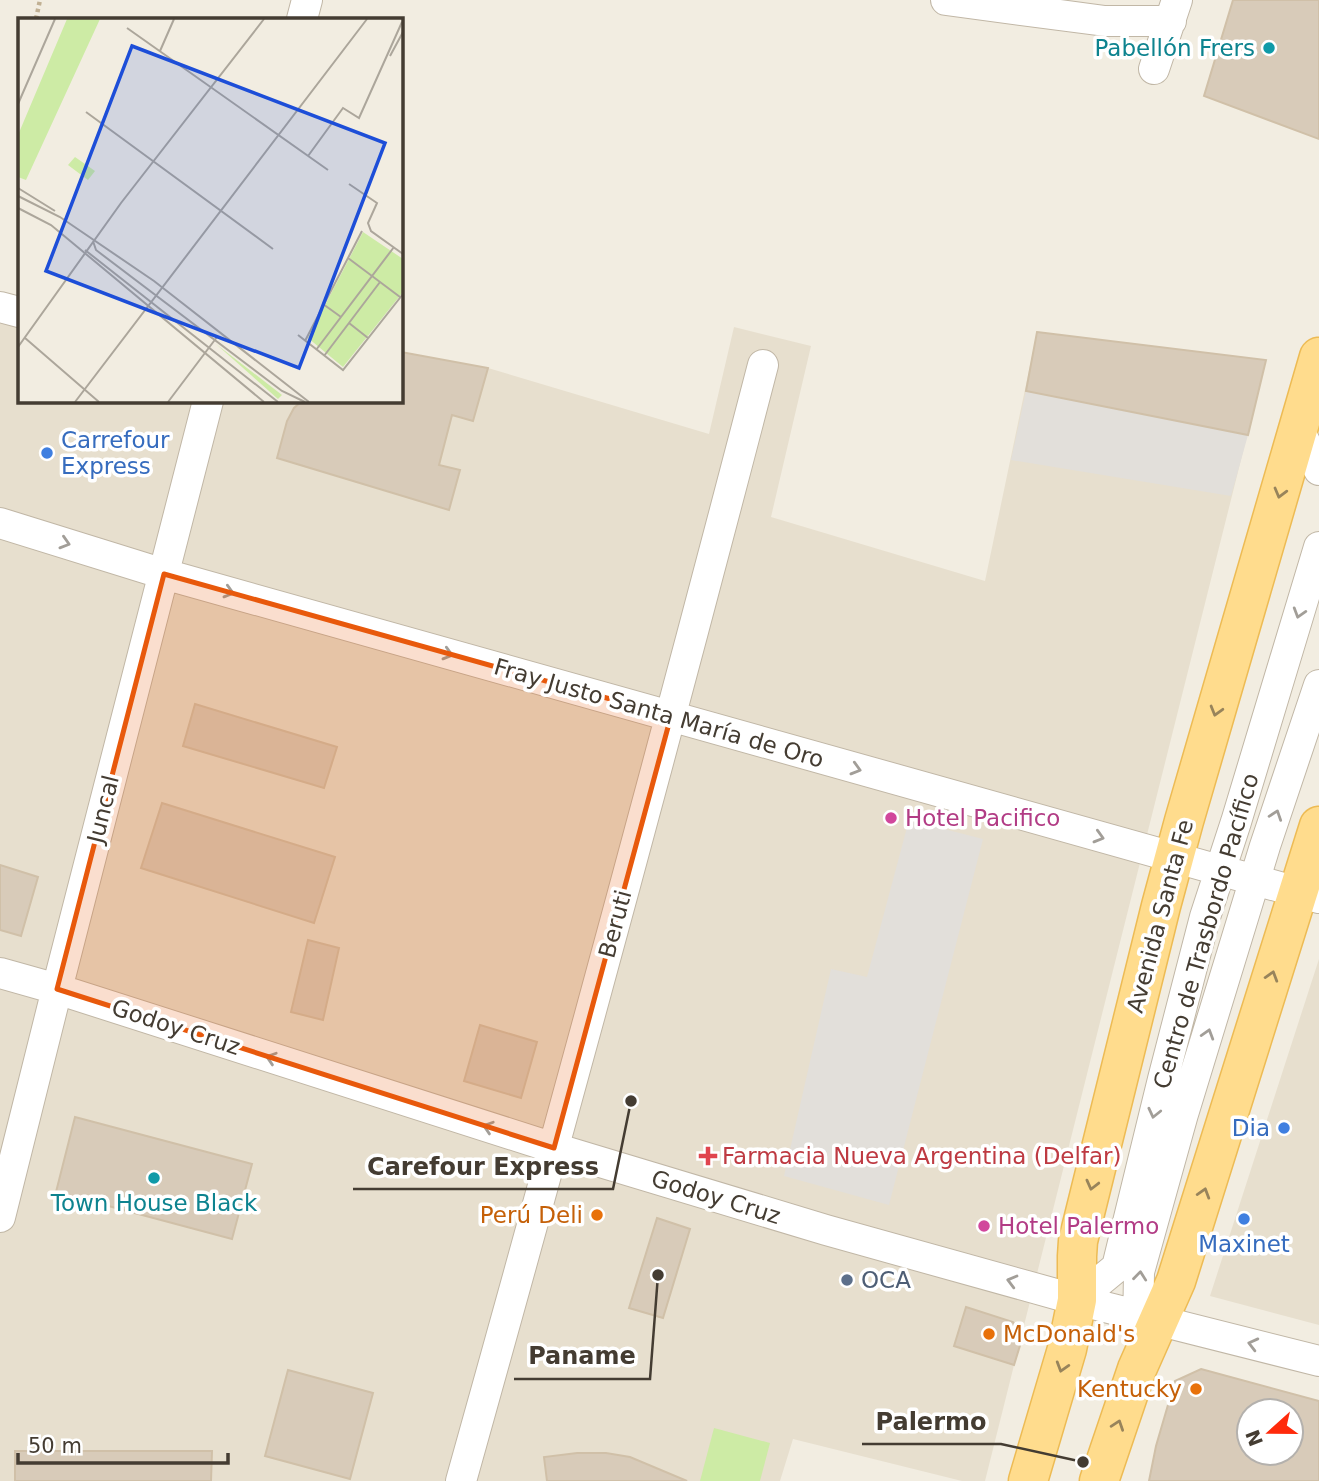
<svg xmlns="http://www.w3.org/2000/svg" width="1319" height="1481" viewBox="0 0 1319 1481" font-family="'DejaVu Sans',sans-serif">
  <style>
    .residential { fill: #e7dfce }
    .green { fill: #cdeba5 }
    .parking { fill: #e2dfda }
    .building { fill: #d8cbb9; stroke: #d0c0a8; stroke-width: 2; fill-rule: evenodd }
    .lines { fill: none; stroke-linecap: round; stroke-linejoin: round }
    .minor-casing { stroke: #c1b7a6; stroke-width: 32 }
    .major-casing { stroke: #edbb54; stroke-width: 41 }
    .path { stroke: #c1b093; stroke-width: 4.5; stroke-dasharray: 3.5 3.5; stroke-linecap: butt }
    .minor { stroke: #fff; stroke-width: 30 }
    .major { stroke: #ffdc8d; stroke-width: 38 }
    .oneway { stroke: #98845b }
    .oneway2 { stroke: #a29e98 }
    .marked { fill: #e8590c; fill-opacity: 0.2; stroke: #e8590c; stroke-width: 5; stroke-linejoin: round }
    .culture-dot { fill: #0f9aa8; stroke: #fff; stroke-width: 2.5 }
    .shop-dot { fill: #3f7fe0; stroke: #fff; stroke-width: 2.5 }
    .hotel-dot { fill: #d1479c; stroke: #fff; stroke-width: 2.5 }
    .health-dot { fill: #e0444e; stroke: #fff; stroke-width: 2.5 }
    .food-dot { fill: #e8710a; stroke: #fff; stroke-width: 2.5 }
    .service-dot { fill: #5c6f8a; stroke: #fff; stroke-width: 2.5 }
    .labels { text-anchor: middle; dominant-baseline: central; stroke-width: 7; stroke-linejoin: round; paint-order: stroke }
    .culture-label { font-size: 23px; fill: #0d838f; stroke: #fff; text-anchor: end }
    .shop-label { font-size: 23px; fill: #366cbe; stroke: #fff; text-anchor: start }
    .street-label { font-size: 23px; fill: #443c32; stroke: #fff }
    .hotel-label { font-size: 23px; fill: #b23c85; stroke: #fff; text-anchor: start }
    .health-label { font-size: 23px; fill: #be3a42; stroke: #fff; text-anchor: start }
    .food-label { font-size: 23px; fill: #c56008; stroke: #fff; text-anchor: end }
    .service-label { font-size: 23px; fill: #4e5e75; stroke: #fff; text-anchor: start }
    .inset-road { fill: none; stroke: #aca69b; stroke-width: 2 }
    .view { fill: #1d4ed8; fill-opacity: 0.15; stroke: #1d4ed8; stroke-width: 3.5 }
    .inset-edge { fill: none; stroke: #443c32; stroke-width: 3.5 }
    .leader { fill: none; stroke: #443c32; stroke-width: 2.5 }
    .callout-dot { fill: #443c32; stroke: #fff; stroke-width: 2.5 }
    .callout-label { font-size: 24px; text-anchor: middle; font-weight: bold; fill: #443c32; stroke: #fff; stroke-width: 7; stroke-linejoin: round; paint-order: stroke }
  </style>
  <rect width="100%" height="100%" fill="#f2ede1"/>
  <path class="residential" d="M0,323L19,327V401H401V352L488,368L709,434L734,327L811,346L771,517L985,581L1037,332L1266,360L985,1481H962L793,1439L780,1481H0Z
    M1319,959V1325L1210,1296Z"/>
  <path class="green" d="M714,1428L770,1443L760,1481H700Z"/>
  <path class="parking" d="M1026,391L1248,435L1231,496L1011,460Z
    M909,820L983,839L889,1205L784,1176L831,969L867,977Z"/>
  <path class="building" d="M1233,0H1319V139L1204,96Z
    M1037,332L1266,360L1248,435L1026,391Z
    M401,352L488,368L473,421L452,415L439,465L460,470L449,510L277,458L287,421L294,408L302,401H401Z
    M195,704L337,747L324,788L183,746Z
    M162,803L335,857L314,923L141,868Z
    M0,865L38,877L21,936L0,930Z
    M308,940L339,948L323,1020L291,1012Z
    M480,1025L537,1042L521,1098L464,1081Z
    M75,1117L252,1164L232,1239L56,1192Z
    M657,1218L690,1229L663,1318L629,1308Z
    M966,1307L1013,1322L1019,1329L1022,1339L1014,1365L954,1346Z
    M1201,1369L1319,1401V1481H1149L1156,1446L1175,1381ZM1249,1411H1291V1453H1249Z
    M288,1370L373,1393L350,1479L265,1456Z
    M15,1451H212L211,1481H15Z
    M577,1453H606L630,1457L687,1481H547L544,1457Z"/>
  <g class="lines">
    <defs>
      <path id="minor" d="M946,0L1105,21H1171
        M302,19L307,0
        M1154,69L1177,0
        M0,307L19,312
        M1298,428L1319,470
        M0,523L164,574L1319,898
        M0,973L57,989L554,1148L826,1230L1077,1300L1319,1361
        M0,1217L57,989L208,401
        M1077,1300L1117,1267L1163,1079L1205,917L1236,822L1319,547
        M1138,1333L1139,1272L1183,1114L1265,846L1319,685
        M461,1481C565,1110 666,738 763,365"/>
      <path id="major" d="M1028,1481L1067,1349L1077,1300V1256L1078,1241L1161,906L1184,821L1319,357
        M1099,1481L1137,1369L1176,1281L1319,826"/>
    </defs>
    <use href="#minor" class="minor-casing"/>
    <use href="#major" class="major-casing"/>
    <path class="path" d="M36,19L40,0"/>
    <use href="#minor" class="minor"/>
    <use href="#major" class="major"/>
  </g>
  <defs><path id="oneway-chevron" d="M-2-3.5L2.5 0L-2 3.5" fill="none" stroke-width="1.6" stroke-linecap="round" stroke-linejoin="round" transform="scale(1.75)"/></defs>
  <g class="oneway">
    <use href="#oneway-chevron" transform="translate(1280 493) rotate(105)"/>
    <use href="#oneway-chevron" transform="translate(1216 711) rotate(106)"/>
    <use href="#oneway-chevron" transform="translate(1272 976) rotate(-73)"/>
    <use href="#oneway-chevron" transform="translate(1092 1185) rotate(104)"/>
    <use href="#oneway-chevron" transform="translate(1204 1193) rotate(-73)"/>
    <use href="#oneway-chevron" transform="translate(1062 1367) rotate(107)"/>
    <use href="#oneway-chevron" transform="translate(1118 1425) rotate(-71)"/>
  </g>
  <g class="oneway2">
    <use href="#oneway-chevron" transform="translate(65 543) rotate(17)"/>
    <use href="#oneway-chevron" transform="translate(229 592) rotate(16)"/>
    <use href="#oneway-chevron" transform="translate(1299 613) rotate(107)"/>
    <use href="#oneway-chevron" transform="translate(448 654) rotate(16)"/>
    <use href="#oneway-chevron" transform="translate(856 769) rotate(16)"/>
    <use href="#oneway-chevron" transform="translate(1276 815) rotate(-71)"/>
    <use href="#oneway-chevron" transform="translate(1099 837) rotate(16)"/>
    <use href="#oneway-chevron" transform="translate(1208 1034) rotate(-73)"/>
    <use href="#oneway-chevron" transform="translate(271 1058) rotate(-162)"/>
    <use href="#oneway-chevron" transform="translate(1154 1113) rotate(103)"/>
    <use href="#oneway-chevron" transform="translate(488 1127) rotate(-162)"/>
    <use href="#oneway-chevron" transform="translate(1140 1276) rotate(-84)"/>
    <use href="#oneway-chevron" transform="translate(1012 1281) rotate(-165)"/>
    <use href="#oneway-chevron" transform="translate(1253 1344) rotate(-166)"/>
  </g>
  <path class="marked" d="M164,574L671,716L554,1148L57,989Z"/>
  <g class="culture-dot">
    <circle cx="1269" cy="48" r="7"/>
    <circle cx="154" cy="1178" r="7"/>
  </g>
  <g class="shop-dot">
    <circle cx="47" cy="453" r="7"/>
    <circle cx="1284" cy="1128" r="7"/>
    <circle cx="1244" cy="1219" r="7"/>
  </g>
  <g class="hotel-dot">
    <circle cx="891" cy="818" r="7"/>
    <circle cx="984" cy="1226" r="7"/>
  </g>
  <path class="health-dot" d="M704.5 1145.5h7v7h7v7h-7v7h-7v-7h-7v-7h7z"/>
  <g class="food-dot">
    <circle cx="597" cy="1215" r="7"/>
    <circle cx="989" cy="1334" r="7"/>
    <circle cx="1196" cy="1389" r="7"/>
  </g>
  <circle class="service-dot" cx="847" cy="1280" r="7"/>
  <g class="labels">
    <g class="culture-label">
      <text x="1255" y="48">Pabellón Frers</text>
      <text x="154" y="1203" text-anchor="middle">Town House Black</text>
    </g>
    <g class="shop-label">
      <text x="61" y="440">Carrefour<tspan x="61" dy="26">Express</tspan></text>
      <text x="1270" y="1128" text-anchor="end">Dia</text>
      <text x="1244" y="1244" text-anchor="middle">Maxinet</text>
    </g>
    <g class="street-label">
      <text transform="translate(659 713) rotate(16)">Fray Justo Santa María de Oro</text>
      <text transform="translate(103 809) rotate(-76)">Juncal</text>
      <text transform="translate(1160 916) rotate(-75)">Avenida Santa Fe</text>
      <text transform="translate(615 924) rotate(-75)">Beruti</text>
      <text transform="translate(1206 931) rotate(-74)">Centro de Trasbordo Pacífico</text>
      <text transform="translate(176 1027) rotate(18)">Godoy Cruz</text>
      <text transform="translate(716 1197) rotate(17)">Godoy Cruz</text>
    </g>
    <g class="hotel-label">
      <text x="905" y="818">Hotel Pacifico</text>
      <text x="998" y="1226">Hotel Palermo</text>
    </g>
    <g class="health-label">
      <text x="722" y="1156">Farmacia Nueva Argentina (Delfar)</text>
    </g>
    <g class="food-label">
      <text x="583" y="1215">Perú Deli</text>
      <text x="1003" y="1334" text-anchor="start">McDonald's</text>
      <text x="1182" y="1389">Kentucky</text>
    </g>
    <g class="service-label">
      <text x="861" y="1280">OCA</text>
    </g>
  </g>
  <g transform="translate(18 18)">
    <rect width="385" height="385" fill="#f2ede1"/>
    <path d="M49,1H82L8,162L0,159V117ZM57,139L77,153L70,162L50,147ZM345,214L385,241V274L325,349L290,320ZM198,326L264,377L260,381Z" fill="#cdeba5"/>
    <path class="inset-road" d="M109,10L310,152M142,33L156,1M372,38L385,14M0,86L37,1M68,94L255,231M290,138L325,90L341,100L384,4M331,166L359,185L350,205L353,213L385,236M0,170L37,193M0,178L42,199L136,263L291,384M0,190L33,207L246,384M75,223L78,232L264,373L287,384M67,232L260,384M330,240L382,279M305,286L323,299M331,305L350,320M280,317L325,352L385,276M7,320L81,384M287,323L344,213M0,329L103,185L246,1M298,332L376,229M306,338L362,264M57,384L349,1M150,384L199,319"/>
    <path class="view" d="M114,28L367,125L281,350L28,253Z"/>
    <rect width="385" height="385" class="inset-edge"/>
  </g>
  <path class="leader" d="M631 1101L613 1189H353M658 1275L650 1379H514M1083 1462L1001 1444H862"/>
  <g class="callout-dot">
    <circle cx="631" cy="1101" r="7"/>
    <circle cx="658" cy="1275" r="7"/>
    <circle cx="1083" cy="1462" r="7"/>
  </g>
  <g class="callout-label">
    <text x="483" y="1175">Carefour Express</text>
    <text x="582" y="1364">Paname</text>
    <text x="931" y="1430">Palermo</text>
  </g>
  <g transform="translate(1270 1432) rotate(249)"><circle r="33" fill="#ffffff" stroke="#b4b1ad" stroke-width="2"/>
  <path d="M0-5L12 26L0 18L-12 26Z" fill="#ff2a0b"/>
  <text y="-10" font-size="19" font-weight="bold" text-anchor="middle" fill="#443c32">N</text>
  </g>
  <path d="M18 1453v10h210v-10" fill="none" stroke="#443c32" stroke-width="3.5"/>
  <text x="28" y="1453" font-size="21" fill="#443c32" stroke="#ffffff" stroke-width="5" paint-order="stroke">50 m</text>
</svg>
